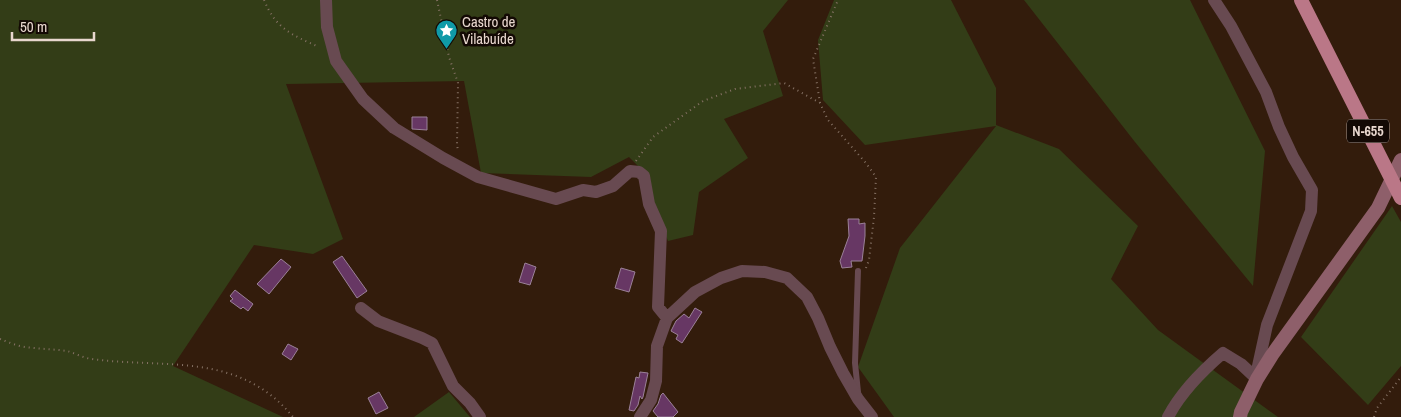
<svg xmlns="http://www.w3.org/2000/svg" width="1401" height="417" viewBox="0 0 1401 417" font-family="'Archivo Narrow',sans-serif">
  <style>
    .green { fill: #333d17 }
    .building { fill: #673764; stroke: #9b8198 }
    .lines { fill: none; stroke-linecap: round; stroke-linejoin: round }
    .path { stroke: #867265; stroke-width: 2; stroke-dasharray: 1 4; stroke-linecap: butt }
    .service { stroke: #684a51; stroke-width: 6 }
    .minor { stroke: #684a51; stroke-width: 12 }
    .secondary { stroke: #8e5f6a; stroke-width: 14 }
    .trunk { stroke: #ba7787; stroke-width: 14 }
    .labels { text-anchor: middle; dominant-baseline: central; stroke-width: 5; stroke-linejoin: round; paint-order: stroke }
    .shield { fill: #130904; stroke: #a89991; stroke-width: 1 }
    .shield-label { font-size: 14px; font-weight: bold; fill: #e8d7ce }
    .poi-label { font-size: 15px; fill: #e8d7ce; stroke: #130904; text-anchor: start }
  </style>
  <rect width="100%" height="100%" fill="#331c0c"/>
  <path class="green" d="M0,0H788L763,31L783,96L724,119L748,158L699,192L693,235L668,241L654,207L650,178L629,157L591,177L481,173L464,81L286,84L343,239L313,254L254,245L173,366L283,417H0Z
    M834,0H951L996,88V125L1059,149L1138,226L1111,279L1158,330L1278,417H894L858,367L900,248L996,126L865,145L823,100L818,40Z
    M1024,0H1190L1265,151L1253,286L1135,142Z
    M1392,206L1401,222V366L1368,405L1301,337Z
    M449,392L470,417H414Z"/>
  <path class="building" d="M412,117H427V130L412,129Z
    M848,219H859V224L865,223V236L862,261H851L852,267L842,268L840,261L849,236Z
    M342,256L367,291L357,298L333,262Z
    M281,259L291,267L269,294L257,284Z
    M525,263L536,267L530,285L519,282Z
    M621,268L635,272L629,292L615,288Z
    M235,290L253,304L248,311L243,307L241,309L230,301L233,299L230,296Z
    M695,308L702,312L682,343L676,339L678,335L671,331L676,321L684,314L689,318Z
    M288,344L298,349L291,360L282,354Z
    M640,372L648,373L643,397L642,399L640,396L638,405L634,411L629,410L636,377L639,378Z
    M379,392L388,408L376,414L368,398Z
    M663,393L678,412L673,417H658L653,411L658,404L661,395Z"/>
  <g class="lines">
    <path class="path" d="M264,0C276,29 292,35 319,47
      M437,0L449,57L458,83L457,144L458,152
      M820,103L813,59L838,0
      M636,161L653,137L703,101L735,89L784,83L820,103L828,120L866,163L876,177L874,217L869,260L866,268
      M0,339C8,342 17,346 25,347C39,349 53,349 67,351C75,353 83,358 92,359C165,369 239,351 293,417
      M1374,417L1377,408L1401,377"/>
    <path class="service" d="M858,392L855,363L858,271"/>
    <path class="minor" d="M326,0L327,27L336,61L363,99L394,128L443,158L478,177L556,199L583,190L596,192L613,186L630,171L639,172L644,176L649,204L661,231L658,307L667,318
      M1214,0L1231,26L1266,92L1279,127L1293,157L1312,190L1311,211L1267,325L1258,366L1257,379
      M361,308L378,321L422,338L432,343L453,386L470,403L480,417
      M640,417L651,400L656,381L657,346L667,318L695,292L721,278L742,271L765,272L787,278L807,297L818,318L830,347L843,373L858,399L872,417
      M1168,417C1181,392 1202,371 1223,353L1241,364L1257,379"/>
    <path class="secondary" d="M1240,417L1241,412L1257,379L1272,355L1378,208L1401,160"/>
    <path class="trunk" d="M1301,0L1401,198"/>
  </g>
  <defs>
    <symbol id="sight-pin" viewBox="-11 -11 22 30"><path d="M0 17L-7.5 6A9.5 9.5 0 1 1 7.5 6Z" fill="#0f9aa8" stroke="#130904"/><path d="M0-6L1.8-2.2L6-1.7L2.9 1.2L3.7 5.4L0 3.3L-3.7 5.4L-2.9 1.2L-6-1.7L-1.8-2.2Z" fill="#fff"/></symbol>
  </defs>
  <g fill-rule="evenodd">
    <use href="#sight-pin" x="434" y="18" width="25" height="34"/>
  </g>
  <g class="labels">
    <rect class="shield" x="1347" y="119.5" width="42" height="23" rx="4"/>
    <g class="shield-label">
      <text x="1368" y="131">N-655</text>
    </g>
    <g class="poi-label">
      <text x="462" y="21">Castro de<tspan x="462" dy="17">Vilabuíde</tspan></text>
    </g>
  </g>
  <path d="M12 32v8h82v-8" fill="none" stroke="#e8d7ce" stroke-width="2.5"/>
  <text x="20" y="32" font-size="15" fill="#e8d7ce" stroke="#130904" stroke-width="4" paint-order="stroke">50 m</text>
</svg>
